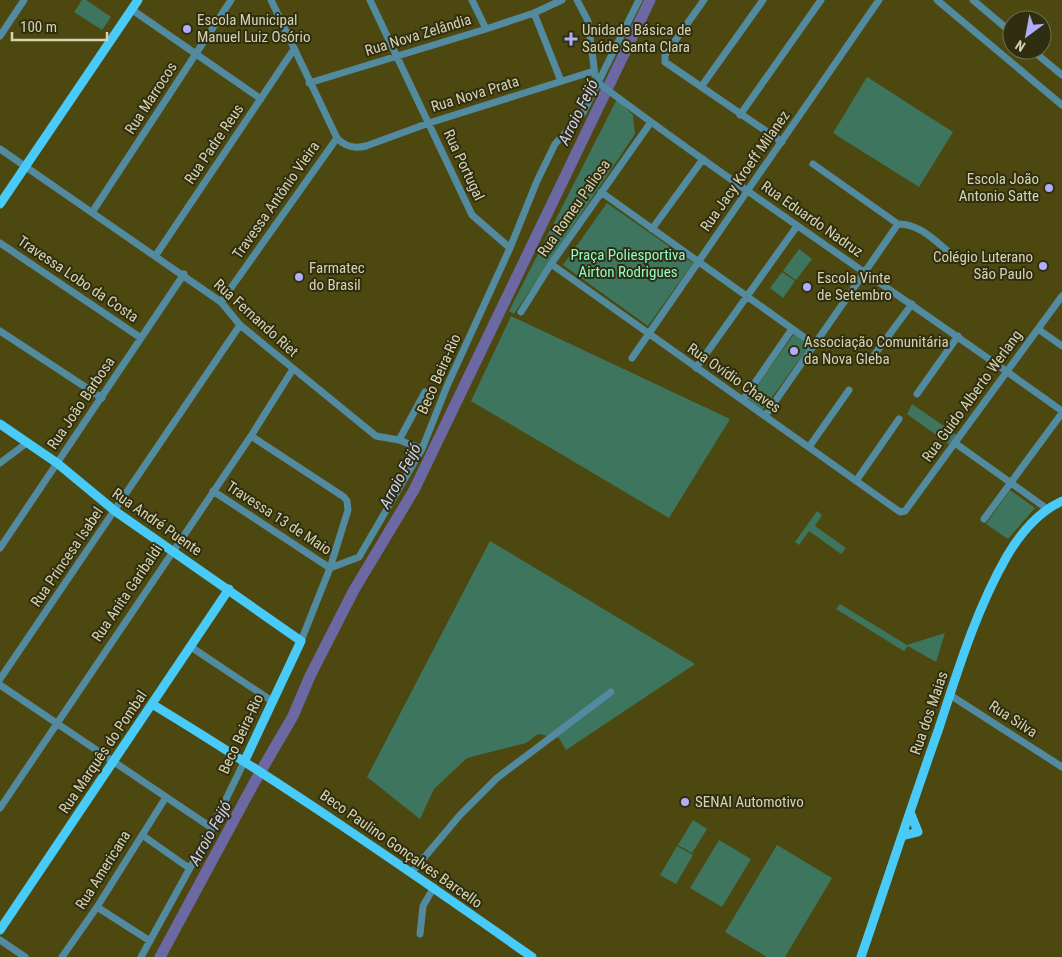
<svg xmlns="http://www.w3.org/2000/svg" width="1062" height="957" viewBox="0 0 1062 957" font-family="'Roboto Condensed',sans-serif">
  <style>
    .green { fill: #3e755e }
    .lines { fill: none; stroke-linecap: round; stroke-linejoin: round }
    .river { stroke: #6b68a4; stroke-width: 11 }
    .minor { stroke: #528aa0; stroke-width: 7 }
    .major { stroke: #48cbf8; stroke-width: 9 }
    .poi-dot { fill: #b0aefa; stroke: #302e10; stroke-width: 2 }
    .labels { text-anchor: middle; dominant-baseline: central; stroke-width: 4; stroke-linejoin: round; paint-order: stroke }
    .poi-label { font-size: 15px; fill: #d5d3b1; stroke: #302e10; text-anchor: start }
    .street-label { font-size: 15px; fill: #d5d3b1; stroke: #302e10 }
    .park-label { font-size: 15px; fill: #8efcce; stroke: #302e10 }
    .water-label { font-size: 16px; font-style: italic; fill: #d1d1f5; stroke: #302e10 }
  </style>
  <rect width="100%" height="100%" fill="#4c4810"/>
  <path class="green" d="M82,0H86L111,17L102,30L74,12Z
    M867,77L953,132L919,187L833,133Z
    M617,99L633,115L635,134L514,314L509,311Z
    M607,203L693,263L648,326L563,265Z
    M799,249L812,259L796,280L783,271Z
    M782,272L795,281L783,298L770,288Z
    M511,316L730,419L669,518L471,401Z
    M794,334L810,345L762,411L747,400Z
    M912,404L957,435L950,445L907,414Z
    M1010,490L1035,508L1008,539L986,524Z
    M817,511L822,515L815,526L846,548L841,554L809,531L799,545L795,542Z
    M490,541L695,664L566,750L559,738L538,734L526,743L467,758L434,789L420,819L367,777Z
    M840,604L907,645L945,633L936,662L908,646L904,651L902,650L836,609Z
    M693,820L707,829L692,853L678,845Z
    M719,840L751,859L722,907L690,888Z
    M777,845L832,878L785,957H767L725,932Z
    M677,846L693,855L676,884L660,875Z"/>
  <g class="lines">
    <path class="river" d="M160,957L254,783L293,716L310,676L354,590L414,490L650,0"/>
    <path class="minor" d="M271,0L337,138C345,147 354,149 366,146L429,123L594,71
      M370,0L472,215L510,248
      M472,0L486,29
      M577,0L588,21L595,75
      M704,0L665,55V62L782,142
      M937,0L1062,105
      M973,0L1012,33
      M131,9L261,99
      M534,13L561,81
      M0,36L24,0
      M1032,50L1062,75
      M597,82C749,196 908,300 1062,411
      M309,83L486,29L534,13L562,0
      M701,87L763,0
      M740,115L821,0
      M0,149L221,302L240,325L376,436L399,440L422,449
      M813,164L898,224C920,223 938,244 955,257
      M601,192L815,345
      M93,211L231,0
      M652,229L703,159
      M0,243L141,338
      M156,255L294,49
      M551,264L900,512L905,511L1062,296
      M221,302L337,138
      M521,312L551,264L651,122
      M1038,329L1062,346
      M0,331L102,398
      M632,358L879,0
      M869,362L912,304
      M696,368L797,226
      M917,394L958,336
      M743,400L792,329
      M765,416L898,224
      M251,436L344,497L347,501L348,510L330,568L301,641
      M399,440L425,392
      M955,443L1046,508
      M809,447L849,390
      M0,463L28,442
      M856,481L899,419
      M213,491L330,568
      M984,519L1062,413
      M0,548L184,274
      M330,568L359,557L422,449L447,386L510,248L537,181L555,144L583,113L639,0
      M191,647L272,701
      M0,679L240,325
      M0,685L212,828
      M950,695L1062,767
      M0,808L251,436L293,369
      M142,835L189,868
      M412,872L460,815L497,778L611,692
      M97,907L150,941
      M420,934L423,906L434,887
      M0,940L25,957
      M62,957L97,907L166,797
      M141,957L212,828L245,760"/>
    <path class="major" d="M0,204L138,0
      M0,424L57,463L115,511L301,641L245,760
      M152,704C282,783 407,869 532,957
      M902,836L918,832L910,812
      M0,930L229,589
      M861,957C887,881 912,804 939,728C958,670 976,610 1007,556C1020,534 1038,512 1062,501"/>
  </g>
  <g class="poi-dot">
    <circle cx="187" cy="29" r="5"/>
    <path d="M568.5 31.5h5v5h5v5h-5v5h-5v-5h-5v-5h5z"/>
    <circle cx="1049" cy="188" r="5"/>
    <circle cx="1043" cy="266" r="5"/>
    <circle cx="299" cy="277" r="5"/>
    <circle cx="807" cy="287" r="5"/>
    <circle cx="794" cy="351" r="5"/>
    <circle cx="685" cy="802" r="5"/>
  </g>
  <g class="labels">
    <g class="poi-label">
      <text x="197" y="20">Escola Municipal<tspan x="197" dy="17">Manuel Luiz Osório</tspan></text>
      <text x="582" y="30">Unidade Básica de<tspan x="582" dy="17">Saúde Santa Clara</tspan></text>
      <text x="1039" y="179" text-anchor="end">Escola João<tspan x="1039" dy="17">Antonio Satte</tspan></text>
      <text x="1033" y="257" text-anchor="end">Colégio Luterano<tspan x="1033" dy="17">São Paulo</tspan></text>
      <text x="309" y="268">Farmatec<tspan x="309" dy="17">do Brasil</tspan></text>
      <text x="817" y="278">Escola Vinte<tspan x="817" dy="17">de Setembro</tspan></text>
      <text x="804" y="342">Associação Comunitária<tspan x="804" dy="17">da Nova Gleba</tspan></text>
      <text x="695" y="802">SENAI Automotivo</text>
    </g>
    <g class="street-label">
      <text transform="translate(418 35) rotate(-17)">Rua Nova Zelândia</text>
      <text transform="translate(475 94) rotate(-17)">Rua Nova Prata</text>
      <text transform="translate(151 98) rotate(-57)">Rua Marrocos</text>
      <text transform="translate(214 144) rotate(-56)">Rua Padre Reus</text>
      <text transform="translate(464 165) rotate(65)">Rua Portugal</text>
      <text transform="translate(745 171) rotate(-55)">Rua Jacy Kroeff Milanez</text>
      <text transform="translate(276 200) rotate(-55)">Travessa Antônio Vieira</text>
      <text transform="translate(574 208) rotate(-55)">Rua Romeu Paliosa</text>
      <text transform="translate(812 219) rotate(35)">Rua Eduardo Nadruz</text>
      <text transform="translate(78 279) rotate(34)">Travessa Lobo da Costa</text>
      <text transform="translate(256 318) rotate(42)">Rua Fernando Riet</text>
      <text transform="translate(439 374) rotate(-66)">Beco Beira-Rio</text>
      <text transform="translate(734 378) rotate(35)">Rua Ovídio Chaves</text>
      <text transform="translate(972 396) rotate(-54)">Rua Guido Alberto Werlang</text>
      <text transform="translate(81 403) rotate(-56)">Rua João Barbosa</text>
      <text transform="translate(279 518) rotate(33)">Travessa 13 de Maio</text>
      <text transform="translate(157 522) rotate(35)">Rua André Puente</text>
      <text transform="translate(67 557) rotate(-56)">Rua Princesa Isabel</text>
      <text transform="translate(127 593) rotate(-56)">Rua Anita Garibaldi</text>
      <text transform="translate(929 713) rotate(-71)">Rua dos Maias</text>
      <text transform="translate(1013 719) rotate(33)">Rua Silva</text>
      <text transform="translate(241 734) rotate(-65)">Beco Beira-Rio</text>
      <text transform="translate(103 752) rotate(-56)">Rua Marquês do Pombal</text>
      <text transform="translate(401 849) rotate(35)">Beco Paulino Gonçalves Barcello</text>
      <text transform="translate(103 870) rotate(-58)">Rua Americana</text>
    </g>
    <g class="park-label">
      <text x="628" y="255">Praça Poliesportiva<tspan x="628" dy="17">Airton Rodrigues</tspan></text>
    </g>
    <g class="water-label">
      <text transform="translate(578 112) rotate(-64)">Arroio Feijó</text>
      <text transform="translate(400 476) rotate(-62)">Arroio Feijó</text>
      <text transform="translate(210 833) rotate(-61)">Arroio Feijó</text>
    </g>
  </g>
  <g transform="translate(1027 35) rotate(212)"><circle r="24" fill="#302e10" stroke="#727050"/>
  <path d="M0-4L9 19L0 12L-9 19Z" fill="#b0aefa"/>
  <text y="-8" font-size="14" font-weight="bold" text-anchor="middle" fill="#d5d3b1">N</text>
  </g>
  <path d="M12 32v8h95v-8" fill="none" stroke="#d5d3b1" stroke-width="2.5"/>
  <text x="20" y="32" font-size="15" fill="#d5d3b1" stroke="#302e10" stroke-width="4" paint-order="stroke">100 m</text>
</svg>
